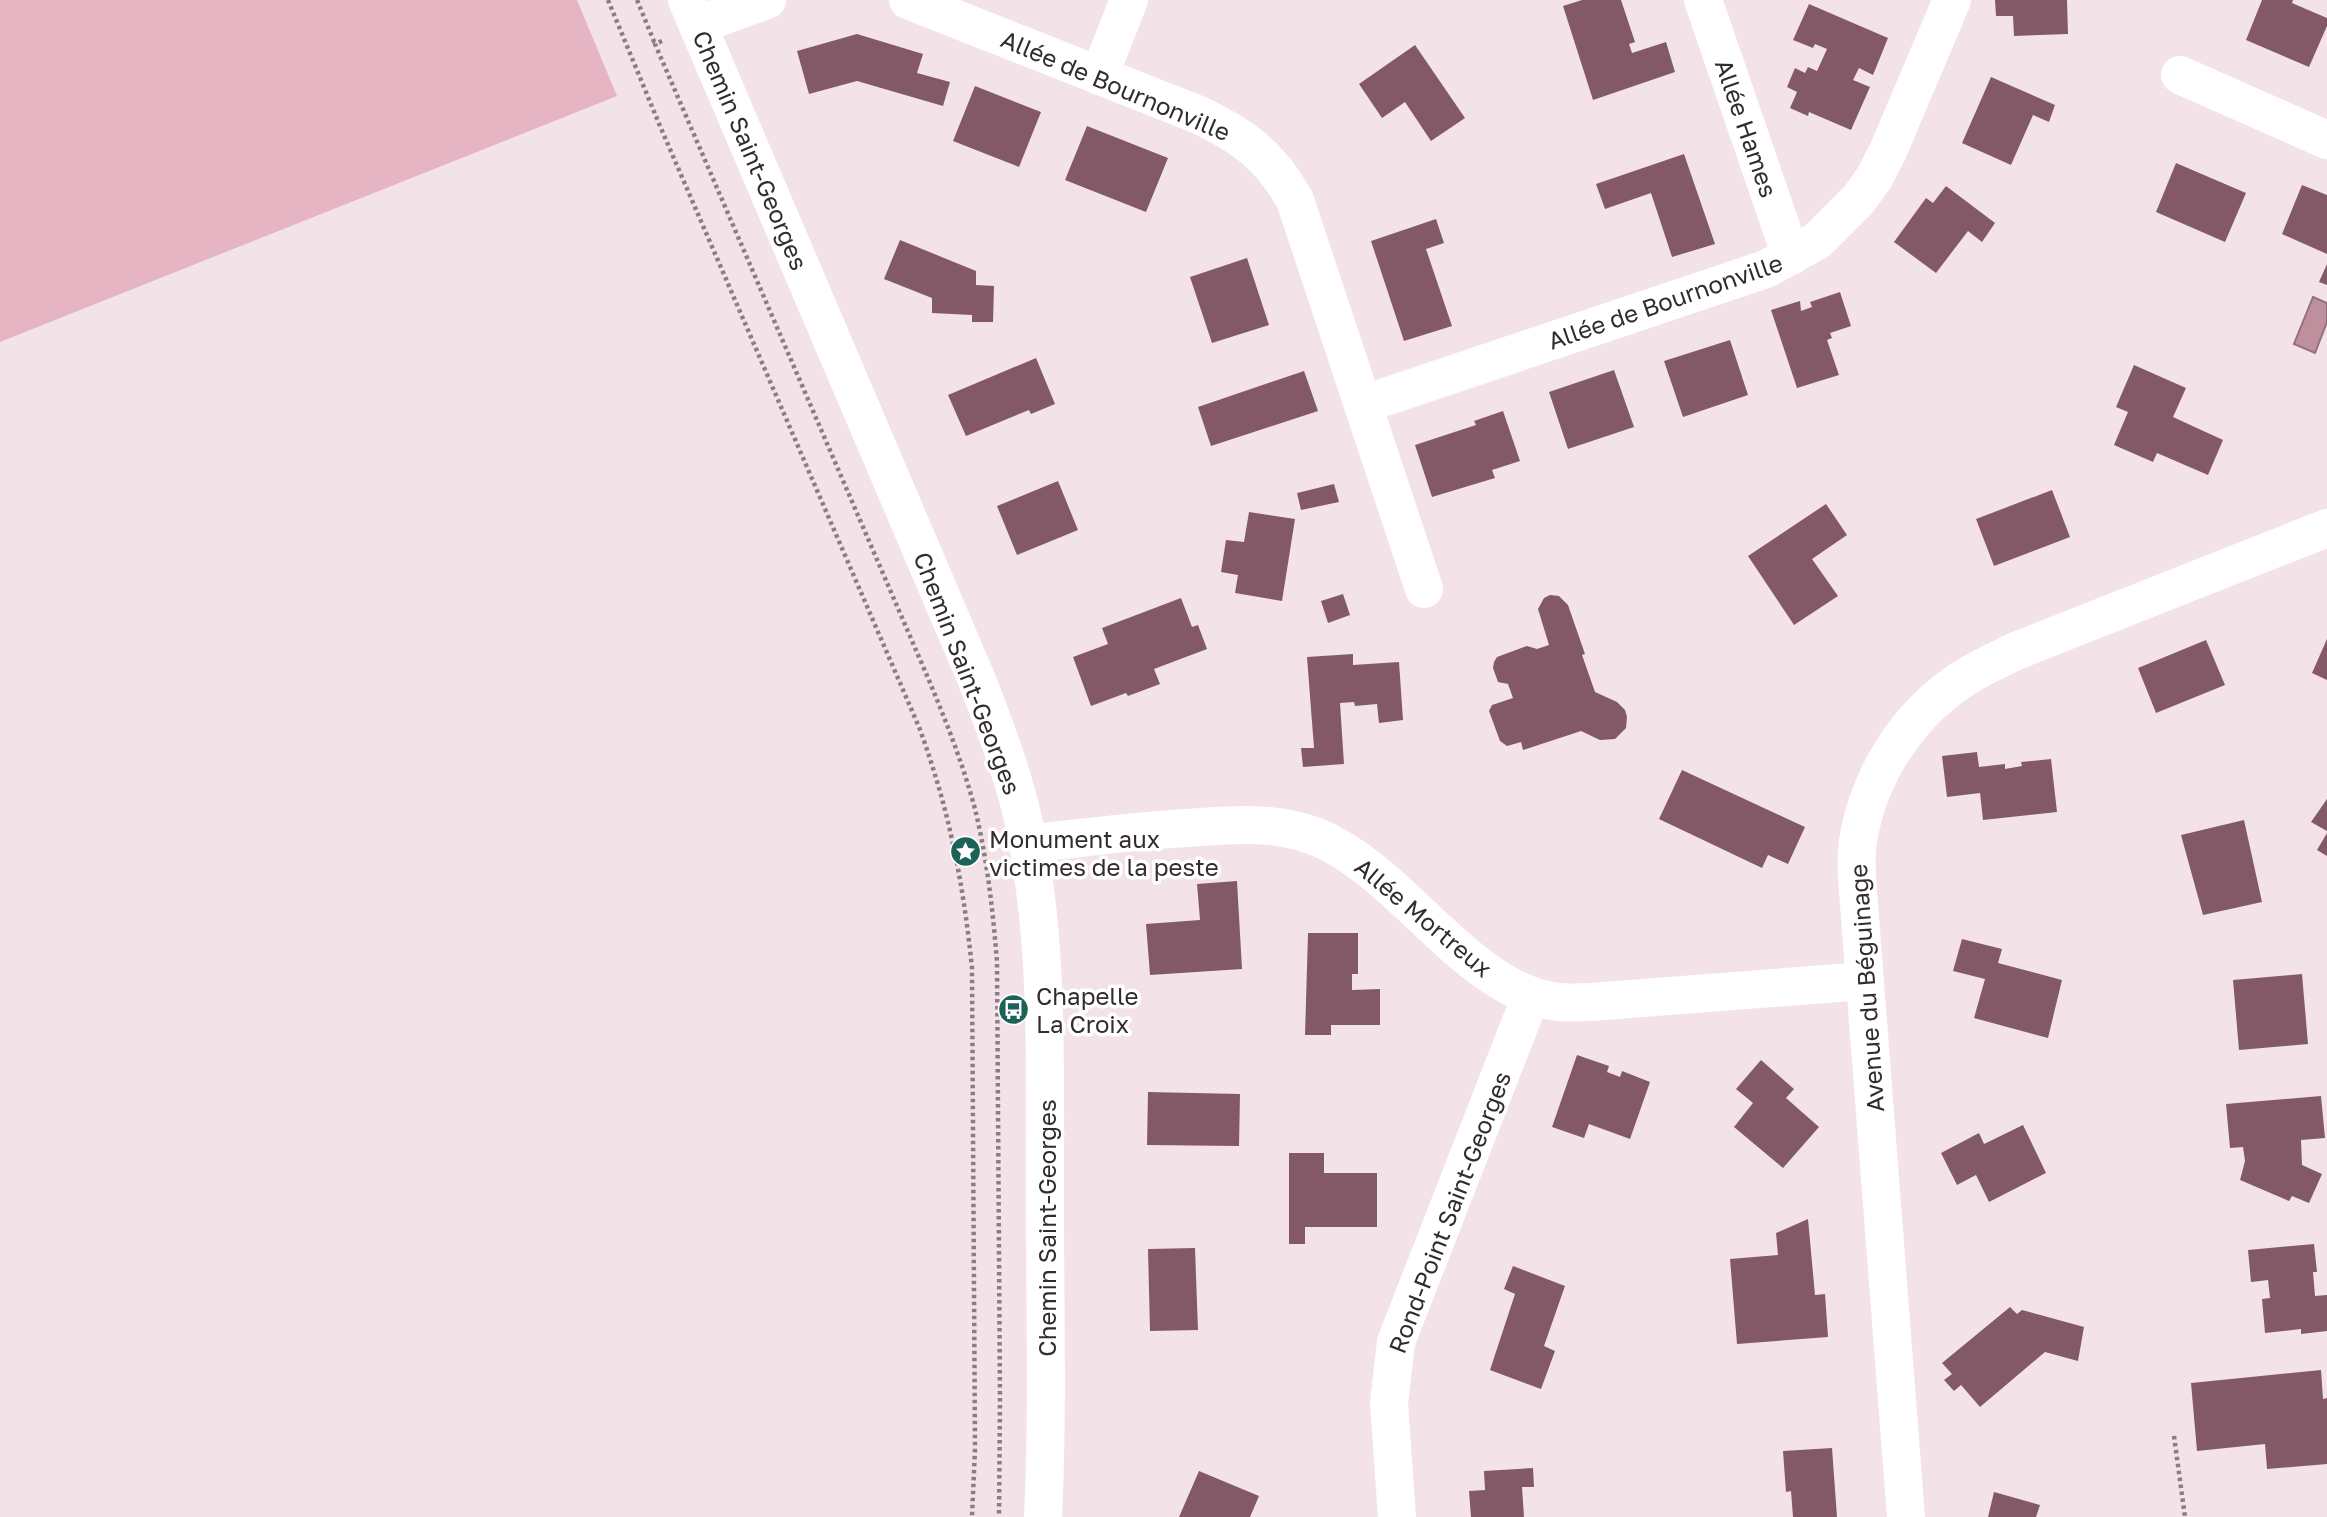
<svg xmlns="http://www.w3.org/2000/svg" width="2327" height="1517" viewBox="0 0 2327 1517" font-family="'Golos Text',sans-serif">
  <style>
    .green { fill: #e6b5c4 }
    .water { fill: #be8f9d; stroke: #94717c; stroke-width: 2 }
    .building { fill: #845967 }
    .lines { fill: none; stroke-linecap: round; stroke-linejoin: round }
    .path { stroke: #897f82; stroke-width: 4.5; stroke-dasharray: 3.5 3.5; stroke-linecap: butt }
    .minor { stroke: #fff; stroke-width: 38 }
    .labels { text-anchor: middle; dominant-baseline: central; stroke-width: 7; stroke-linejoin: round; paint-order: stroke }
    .street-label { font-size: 24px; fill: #322c2e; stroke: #fff }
    .poi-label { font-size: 24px; fill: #322c2e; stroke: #fff; text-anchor: start }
  </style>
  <rect width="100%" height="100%" fill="#f3e3e8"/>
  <path class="green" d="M0,0H577L617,96L0,342Z"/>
  <path class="water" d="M2313,297L2327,303V322L2315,353L2294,344Z"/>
  <path class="building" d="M1582,0H1621L1635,42L1629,44L1632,53L1666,42L1675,72L1593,100L1563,6Z
    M1995,0H2067L2068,34L2014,36L2013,16H1996Z
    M2262,0H2293L2292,3L2327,18V26L2309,67L2246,40Z
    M1809,4L1888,38L1873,75L1859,68L1853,80L1870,87L1851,130L1809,112L1808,116L1790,108L1797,92L1787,87L1795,68L1805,73L1808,67L1817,71L1827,49L1815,44L1813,48L1793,40Z
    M857,34L923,54L917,73L950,82L943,106L857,81L809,94L797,51Z
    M1415,45L1465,118L1431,141L1405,102L1382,118L1359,84Z
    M1991,77L2055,105L2049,122L2033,115L2011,165L1962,143Z
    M975,86L1041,112L1019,167L953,141Z
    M1087,126L1168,158L1146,212L1065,180Z
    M1684,154L1715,244L1672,257L1651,193L1605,209L1596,184Z
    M2176,163L2246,193L2225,242L2156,212Z
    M2302,185L2327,195V254L2282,234Z
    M1946,186L1995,223L1982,242L1968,231L1936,273L1894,242L1926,198L1933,203Z
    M1436,219L1444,243L1426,249L1452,326L1404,341L1371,241Z
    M900,240L976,271V285L994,286L993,322H972V315L932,313V298L884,279Z
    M1247,258L1269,325L1212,343L1190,277Z
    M2327,264V285L2319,282Z
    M1840,292L1851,326L1830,333L1832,338L1827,340L1839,375L1797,388L1771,310L1800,301L1801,311L1812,307L1810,302Z
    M1730,340L1748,395L1683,417L1664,361Z
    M1036,358L1055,404L1031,414L1029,410L966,436L948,395Z
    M2134,365L2186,388L2173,417L2223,440L2208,475L2157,453L2153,462L2114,445L2128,412L2116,407Z
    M1614,370L1634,427L1568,449L1549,392Z
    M1304,371L1318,411L1211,446L1198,407Z
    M1503,411L1520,461L1492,470L1495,478L1432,497L1415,445L1476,425L1474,421Z
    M1058,481L1078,530L1017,555L997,506Z
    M1334,484L1339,502L1301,510L1297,493Z
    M2052,490L2070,537L1994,566L1976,519Z
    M1826,504L1847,535L1812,559L1838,596L1794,625L1748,556Z
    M1249,512L1295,519L1282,601L1235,593L1238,575L1221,572L1226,540L1244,542Z
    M1343,594L1350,615L1328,623L1321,601Z
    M1550,595L1559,596L1568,605L1585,654L1582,655L1595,692L1617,702L1625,710L1627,717L1626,728L1615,739L1600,740L1581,731L1523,750L1521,742L1507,746L1500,741L1489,711L1492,705L1513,698L1508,684L1498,682L1493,668L1494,662L1497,657L1527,646L1537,649L1549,645L1538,609L1544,598Z
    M1181,598L1192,627L1198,625L1207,649L1154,669L1160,684L1128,696L1126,693L1091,706L1073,657L1108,644L1102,628Z
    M2327,639V680L2312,673Z
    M2206,640L2225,685L2156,713L2138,668Z
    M1353,654V665L1399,662L1403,720L1379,723L1377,704L1355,706L1354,702L1340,703L1344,764L1303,767L1301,748H1314L1307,657Z
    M1977,752L1979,767L2005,764V769L2022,766L2021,762L2051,759L2057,812L1983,820L1980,793L1947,797L1942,756Z
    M1682,770L1805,827L1788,864L1768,855L1762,868L1659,819Z
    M2327,799V831L2311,822Z
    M2244,820L2262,902L2203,915L2181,835Z
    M2327,833V856L2317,850Z
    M1237,881L1242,969L1150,975L1146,924L1200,920L1197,884Z
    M1308,933H1358V974H1352V990L1380,989V1025H1331V1035H1305Z
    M1962,939L2002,949L1998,963L2062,980L2048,1038L1974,1018L1985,979L1953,971Z
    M2302,974L2308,1044L2239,1050L2233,980Z
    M1577,1055L1609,1066L1607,1072L1620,1077L1622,1071L1650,1082L1630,1139L1589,1124L1584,1138L1552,1127Z
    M1761,1060L1794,1089L1786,1098L1819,1127L1783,1168L1734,1127L1753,1103L1736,1089Z
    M1148,1092L1240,1094L1239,1146L1147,1145Z
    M2321,1096L2325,1138L2301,1140L2302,1165L2322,1174L2309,1203L2292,1196L2289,1201L2240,1180L2245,1161L2243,1147L2230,1148L2226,1104Z
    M2023,1125L2046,1173L1989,1202L1976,1175L1957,1185L1941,1153L1979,1133L1984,1144Z
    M1289,1153H1324V1173H1377V1227H1305V1244H1289Z
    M1808,1219L1815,1295L1825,1294L1828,1337L1737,1344L1730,1259L1778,1255L1776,1233Z
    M2314,1244L2317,1272H2313L2315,1296L2327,1295V1331L2301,1334V1329L2265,1333L2262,1299L2270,1298L2268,1280L2251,1282L2248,1250Z
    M1195,1248L1198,1330L1150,1331L1148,1249Z
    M1513,1266L1565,1286L1544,1346L1555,1351L1541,1389L1490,1370L1515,1294L1504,1289Z
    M2010,1307L2017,1314L2022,1310L2084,1327L2078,1361L2045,1352L1980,1407L1961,1385L1954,1391L1944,1380L1952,1374L1942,1363Z
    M2321,1370L2323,1399L2327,1398V1464L2267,1469L2265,1444L2197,1451L2191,1383Z
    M1832,1448L1837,1517H1793L1791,1491L1786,1492L1783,1451Z
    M1533,1468L1534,1487H1522L1524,1517H1471L1469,1491L1485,1490L1484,1471Z
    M1199,1471L1259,1496L1250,1517H1179Z
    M1994,1492L2040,1505L2036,1517H1988Z"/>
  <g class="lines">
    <path class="path" d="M608,0L660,126L919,727C949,809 963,881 972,968L975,1449L972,1517
      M637,0L655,44
      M662,41L655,44L928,678C946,721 963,764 975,809C987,858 993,911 997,962L1000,1401L999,1517
      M2174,1436L2185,1517"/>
    <path class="minor" d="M687,0L976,678C994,724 1012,771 1023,819C1051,948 1044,1079 1045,1210C1045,1312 1048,1415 1043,1517
      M908,0L1199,115C1245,137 1270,156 1295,200L1424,589
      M1703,0L1791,256
      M698,25L767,0
      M2180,75L2327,140
      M1099,76L1129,0
      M1364,404L1766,269L1817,241L1859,199L1874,178L1888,151L1952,0
      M1028,844C1080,838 1133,831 1186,828C1230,825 1274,820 1317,837C1403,872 1468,993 1559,1002C1569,1003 1580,1002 1591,1002L1864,981
      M1397,1517L1389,1403L1396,1342L1531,996
      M1906,1517L1857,878C1857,866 1856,853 1858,841C1867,783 1900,727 1946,691C1967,674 1991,663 2016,651L2327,528"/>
  </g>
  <defs>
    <symbol id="sight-disc" viewBox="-11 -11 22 22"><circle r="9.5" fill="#1b6356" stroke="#fff"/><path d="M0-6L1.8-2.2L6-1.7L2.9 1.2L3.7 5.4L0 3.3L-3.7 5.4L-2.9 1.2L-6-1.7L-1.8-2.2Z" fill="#fff"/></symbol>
    <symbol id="bus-disc" viewBox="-11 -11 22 22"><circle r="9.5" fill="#1b6356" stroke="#fff"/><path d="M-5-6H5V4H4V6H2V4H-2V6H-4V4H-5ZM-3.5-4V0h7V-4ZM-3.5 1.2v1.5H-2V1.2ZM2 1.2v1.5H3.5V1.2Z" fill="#fff"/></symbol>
  </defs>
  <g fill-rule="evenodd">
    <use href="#sight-disc" x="948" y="834" width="35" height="35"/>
    <use href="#bus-disc" x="996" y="992" width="35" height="35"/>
  </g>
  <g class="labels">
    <g class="street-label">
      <text transform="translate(1116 85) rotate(23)">Allée de Bournonville</text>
      <text transform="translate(1747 128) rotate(71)">Allée Hames</text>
      <text transform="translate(751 150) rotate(67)">Chemin Saint-Georges</text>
      <text transform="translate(1665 301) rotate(-19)">Allée de Bournonville</text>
      <text transform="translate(968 673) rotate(69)">Chemin Saint-Georges</text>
      <text transform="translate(1424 917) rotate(40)">Allée Mortreux</text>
      <text transform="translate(1866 988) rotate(-94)">Avenue du Béguinage</text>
      <text transform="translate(1449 1212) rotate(-69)">Rond-Point Saint-Georges</text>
      <text transform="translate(1046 1228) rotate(-90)">Chemin Saint-Georges</text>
    </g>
    <g class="poi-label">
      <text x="989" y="838">Monument aux<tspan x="989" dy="28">victimes de la peste</tspan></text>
      <text x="1036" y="995">Chapelle<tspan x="1036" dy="28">La Croix</tspan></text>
    </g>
  </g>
</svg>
